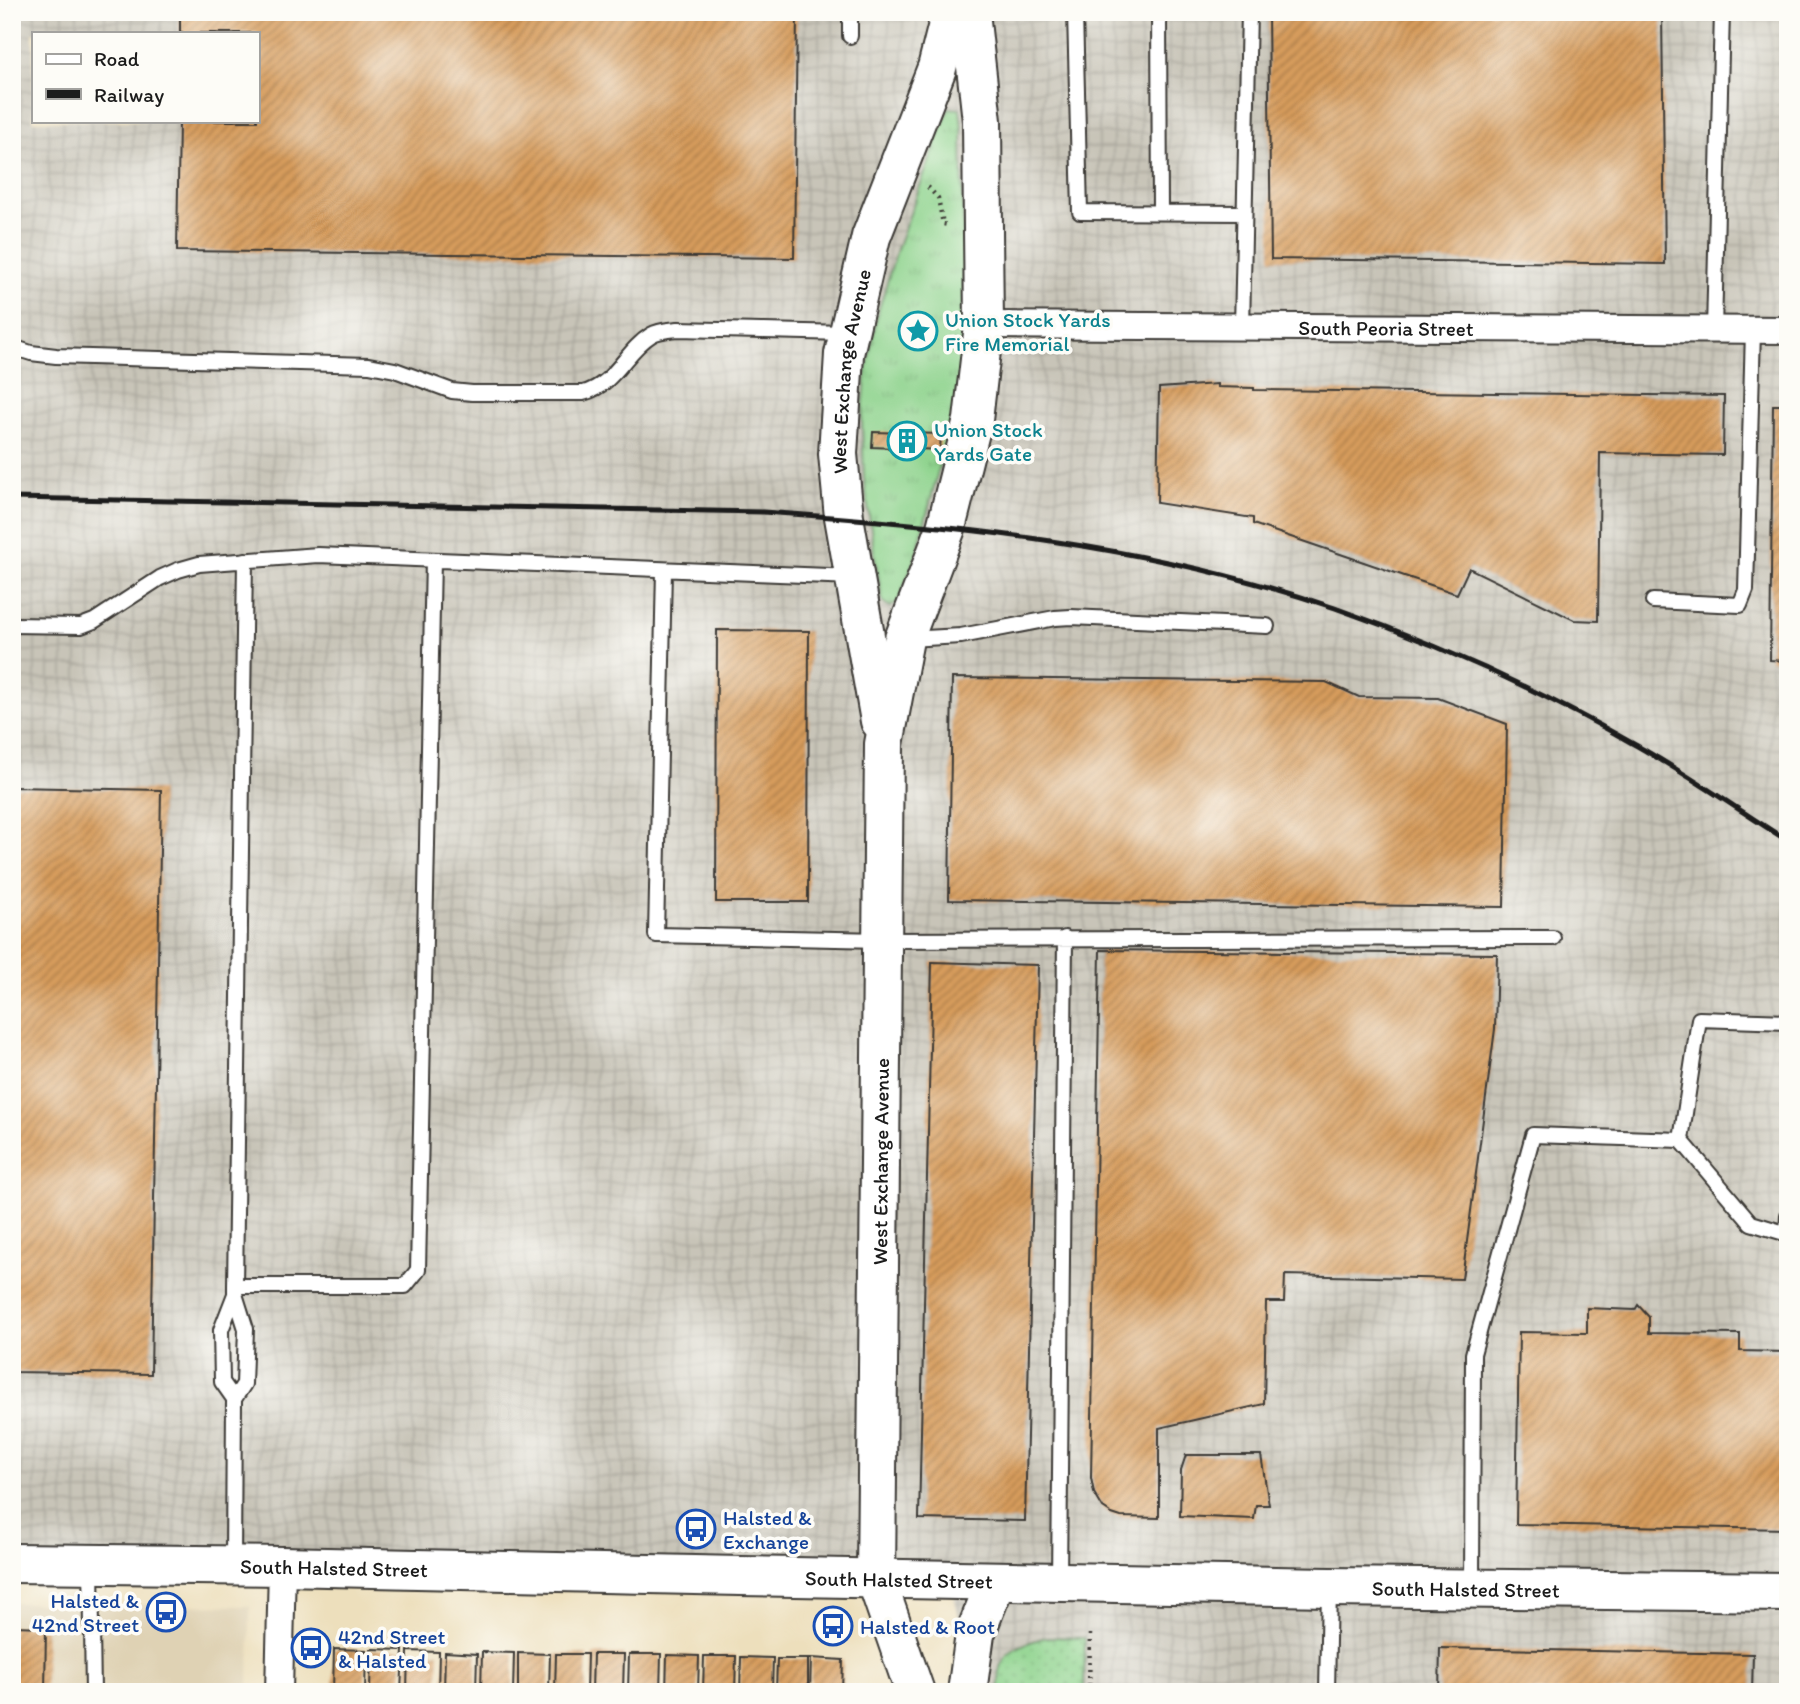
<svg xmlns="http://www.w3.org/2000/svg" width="1800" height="1704" viewBox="0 0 1800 1704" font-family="Itim,sans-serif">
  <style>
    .built { fill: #dfd2b4 }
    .industrial { fill: url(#industrial-grid); fill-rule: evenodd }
    .grass { fill: url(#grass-tufts); stroke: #557854; stroke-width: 2 }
    .garden { fill: url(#garden-dots); stroke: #557854; stroke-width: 2 }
    .building { fill: url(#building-hatch) }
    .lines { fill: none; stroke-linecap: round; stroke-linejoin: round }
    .lane-casing { stroke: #3b3934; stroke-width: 18 }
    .street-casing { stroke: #3b3934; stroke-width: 30 }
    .secondary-casing { stroke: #3b3934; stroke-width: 42 }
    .path { stroke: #3b3934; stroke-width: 4.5; stroke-dasharray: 2 5; stroke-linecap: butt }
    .lane { stroke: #fff; stroke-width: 14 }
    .street { stroke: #fff; stroke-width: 26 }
    .secondary { stroke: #fff; stroke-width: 38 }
    .rail { stroke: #1c1c1c; stroke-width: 5 }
    .labels { text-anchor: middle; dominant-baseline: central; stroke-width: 7; stroke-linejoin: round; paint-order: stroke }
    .culture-label { font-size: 21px; fill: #0d838f; stroke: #fdfcf7; text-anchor: start }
    .street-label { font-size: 21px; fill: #1c1c1c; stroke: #fdfcf7 }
    .transit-label { font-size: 21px; fill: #164399; stroke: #fdfcf7; text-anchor: start }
  </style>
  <defs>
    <pattern id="industrial-grid" width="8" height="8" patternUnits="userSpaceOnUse" patternTransform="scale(1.75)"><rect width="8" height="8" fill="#c8c4b8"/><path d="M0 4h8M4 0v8" fill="none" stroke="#aba89e"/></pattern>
    <pattern id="grass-tufts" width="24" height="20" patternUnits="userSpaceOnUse" patternTransform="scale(1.75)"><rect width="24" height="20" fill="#8ed38d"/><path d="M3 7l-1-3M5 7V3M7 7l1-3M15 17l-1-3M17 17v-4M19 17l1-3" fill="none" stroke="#7ab579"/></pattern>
    <pattern id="garden-dots" width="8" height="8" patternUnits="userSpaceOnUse" patternTransform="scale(1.75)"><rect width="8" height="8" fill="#8ed38d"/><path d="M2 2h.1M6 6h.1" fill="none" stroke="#7ab579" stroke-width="1.8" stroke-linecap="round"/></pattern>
    <pattern id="building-hatch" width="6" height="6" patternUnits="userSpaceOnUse" patternTransform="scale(1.75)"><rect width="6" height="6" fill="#d69b5b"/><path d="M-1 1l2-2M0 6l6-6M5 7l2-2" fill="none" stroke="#ad7e4a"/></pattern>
  </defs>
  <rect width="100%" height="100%" fill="#fdfcf7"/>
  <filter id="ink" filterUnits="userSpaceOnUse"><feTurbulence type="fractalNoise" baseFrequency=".0143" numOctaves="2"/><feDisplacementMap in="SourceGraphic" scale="14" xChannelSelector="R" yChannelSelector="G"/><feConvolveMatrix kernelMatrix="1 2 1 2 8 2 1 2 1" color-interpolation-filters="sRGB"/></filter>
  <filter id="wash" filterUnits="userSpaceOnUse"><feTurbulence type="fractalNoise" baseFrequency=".00686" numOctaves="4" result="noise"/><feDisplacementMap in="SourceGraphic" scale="28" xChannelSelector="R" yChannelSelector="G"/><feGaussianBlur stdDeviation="1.57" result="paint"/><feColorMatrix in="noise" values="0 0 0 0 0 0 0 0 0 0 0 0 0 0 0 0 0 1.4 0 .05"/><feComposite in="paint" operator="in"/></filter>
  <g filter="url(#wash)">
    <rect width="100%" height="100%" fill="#eddfbc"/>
    <path class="built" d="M12,1603L250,1606L249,1692H12Z"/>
    <path class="industrial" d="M12,12H1788V1692H977L950,1580L12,1556ZM33,33H257V121H33Z"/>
    <path class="grass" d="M949,108L960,109L962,129L964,301L962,369L954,410L917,552L899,600L891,607L883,603L874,552L864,477L862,421L867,368L878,312L898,246Z"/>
    <path class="garden" d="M1046,1637L1085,1638L1084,1692H999C997,1652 1011,1648 1046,1637Z"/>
    <g id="blocks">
      <path class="building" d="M180,12H797L794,258L177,251L179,121H257V33H180Z
        M1268,12H1662L1665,264L1271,259Z
        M1217,384V387L1254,388V390L1724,396L1723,455L1600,453L1598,621L1574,620L1469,568L1457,594L1253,524V518L1157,503L1159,388Z
        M1773,405H1788V661L1770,660Z
        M873,432L941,434L940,450L872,447Z
        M717,630L809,631L808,902H716Z
        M952,678L1326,682L1359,697L1438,698L1507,724L1504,907L949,900Z
        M12,787L161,790L151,1374L12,1372Z
        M1100,950L1497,954L1495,1029L1462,1279L1285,1275L1284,1302H1266L1264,1404L1159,1428V1518L1121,1517L1112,1514L1103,1508L1094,1493L1091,1478Z
        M932,962L1038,965L1025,1521L919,1519Z
        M1638,1305L1649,1317V1333L1740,1334V1351L1788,1352V1529L1516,1524L1519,1332L1587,1333V1308L1635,1310Z
        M1186,1455H1261L1269,1505H1256L1254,1519L1180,1516L1181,1470Z
        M12,1626L46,1627L45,1692H12Z
        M1440,1648L1753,1654L1752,1692H1439Z
        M334,1649L366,1650L365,1692H333Z
        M371,1649L403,1650L401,1692H370Z
        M408,1651L439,1652L438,1692H407Z
        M445,1652L477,1654L476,1692H444Z
        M482,1652L514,1653L513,1692H481Z
        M518,1653L550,1654L549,1692H518Z
        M556,1654H587L586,1692H555Z
        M593,1654H624L623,1692H592Z
        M629,1654H661L660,1692H628Z
        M667,1655L699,1656L698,1692H666Z
        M704,1656H736L735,1692H703Z
        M741,1657L773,1658L772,1692H740Z
        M811,1658L843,1660L842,1692H810Z
        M777,1659H808V1692H776Z"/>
    </g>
  </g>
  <g filter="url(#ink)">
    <use href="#blocks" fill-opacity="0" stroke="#3b3934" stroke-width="2"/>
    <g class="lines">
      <defs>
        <path id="lane" d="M1075,12L1080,212L1244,213
          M1159,12L1160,212
          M850,36V12
          M1242,327L1249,12
          M1714,330L1722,12
          M12,347L31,353L56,356L369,365L395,370L452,391L472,393H583C615,385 625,351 651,335C659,330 669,330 678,329L846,333
          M664,570L656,935L882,940L1553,938
          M1653,601L1740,605L1746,590L1753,330
          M12,625L81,626L94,621L160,578L178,570L199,564L318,555L853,577
          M908,639L961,636L1055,618L1071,617L1267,626
          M1681,1140L1699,1019L1788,1022
          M1787,1234L1788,1215
          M235,1286H405L418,1270L433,560
          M234,1399L222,1382L221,1330L235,1294
          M233,1564L234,1399L244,1384L246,1329L235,1294V1286L245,560
          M91,1565L93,1692
          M1059,1581L1065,938
          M1472,1587L1473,1354L1533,1135L1681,1140L1751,1223L1788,1234
          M1327,1692L1329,1588"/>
        <g id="street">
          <path id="s1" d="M984,325L1788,330"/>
          <path d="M279,1692L282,1566"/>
        </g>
        <g id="secondary">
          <path id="s2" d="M880,721L844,517L838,454L844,354L871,237L937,68L951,12"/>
          <path id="s3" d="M12,1563L282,1566L740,1576L1329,1587L1788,1592"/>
          <path id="s4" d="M915,1692L876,1579L884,744L904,639L946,528L973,420L984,325L983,229L982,121L970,12"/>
          <path d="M967,1692L975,1634L996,1581"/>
        </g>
      </defs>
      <use href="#lane" class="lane-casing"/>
      <use href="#street" class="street-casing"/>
      <use href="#secondary" class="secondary-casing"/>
      <path class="path" d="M928,187L938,198L943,224L949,225
        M1089,1692L1090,1633"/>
      <use href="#lane" class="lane"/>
      <use href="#street" class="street"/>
      <use href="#secondary" class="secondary"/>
      <path class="rail" d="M12,498L763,512C956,525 1152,545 1335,608C1438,644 1545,693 1639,747C1690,776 1739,810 1788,841"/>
    </g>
  </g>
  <defs>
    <symbol id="sight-ring" viewBox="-11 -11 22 22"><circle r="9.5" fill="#fdfcf7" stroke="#0f9aa8" stroke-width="1.5"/><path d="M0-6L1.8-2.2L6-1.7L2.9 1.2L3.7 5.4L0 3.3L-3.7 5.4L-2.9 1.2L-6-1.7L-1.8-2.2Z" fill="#0f9aa8"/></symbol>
    <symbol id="building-ring" viewBox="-11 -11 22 22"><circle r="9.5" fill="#fdfcf7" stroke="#0f9aa8" stroke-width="1.5"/><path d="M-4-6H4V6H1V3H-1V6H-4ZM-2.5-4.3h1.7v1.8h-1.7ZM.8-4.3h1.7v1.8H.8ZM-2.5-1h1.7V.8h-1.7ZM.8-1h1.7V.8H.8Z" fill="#0f9aa8"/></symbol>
    <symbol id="bus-ring" viewBox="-11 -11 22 22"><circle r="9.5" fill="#fdfcf7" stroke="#1a4fb4" stroke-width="1.5"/><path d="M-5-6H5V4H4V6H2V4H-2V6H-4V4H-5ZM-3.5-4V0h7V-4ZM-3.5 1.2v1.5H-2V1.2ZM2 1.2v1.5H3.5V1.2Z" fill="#1a4fb4"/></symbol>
  </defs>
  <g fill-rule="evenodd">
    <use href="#sight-ring" x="896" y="309" width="44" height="44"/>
    <use href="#building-ring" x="885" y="419" width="44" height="44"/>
    <use href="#bus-ring" x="674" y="1507" width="44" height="44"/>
    <use href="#bus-ring" x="144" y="1590" width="44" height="44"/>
    <use href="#bus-ring" x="811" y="1604" width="44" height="44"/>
    <use href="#bus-ring" x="289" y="1626" width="44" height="44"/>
  </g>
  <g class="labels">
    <g class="culture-label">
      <text x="945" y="319">Union Stock Yards<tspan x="945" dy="24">Fire Memorial</tspan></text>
      <text x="934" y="429">Union Stock<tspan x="934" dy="24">Yards Gate</tspan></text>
    </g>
    <g class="street-label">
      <text stroke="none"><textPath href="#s1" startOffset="402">South Peoria Street</textPath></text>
      <text stroke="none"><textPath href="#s2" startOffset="354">West Exchange Avenue</textPath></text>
      <text stroke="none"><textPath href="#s4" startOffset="537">West Exchange Avenue</textPath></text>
      <text stroke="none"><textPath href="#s3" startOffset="322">South Halsted Street</textPath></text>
      <text stroke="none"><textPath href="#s3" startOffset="887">South Halsted Street</textPath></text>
      <text stroke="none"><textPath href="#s3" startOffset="1454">South Halsted Street</textPath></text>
    </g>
    <g class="transit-label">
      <text x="723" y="1517">Halsted &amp;<tspan x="723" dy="24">Exchange</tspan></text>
      <text x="139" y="1600" text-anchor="end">Halsted &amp;<tspan x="139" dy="24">42nd Street</tspan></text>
      <text x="860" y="1626">Halsted &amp; Root</text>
      <text x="338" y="1636">42nd Street<tspan x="338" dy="24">&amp; Halsted</tspan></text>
    </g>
  </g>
  <rect width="1800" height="1704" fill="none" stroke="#fdfcf7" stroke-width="42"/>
  <rect x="32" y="32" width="228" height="91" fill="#fdfcf7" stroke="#a3a29f" stroke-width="2"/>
  <rect x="46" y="54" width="35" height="10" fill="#ffffff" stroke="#a3a29f" stroke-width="2"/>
  <text x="94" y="66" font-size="21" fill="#1c1c1c">Road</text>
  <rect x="46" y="89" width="35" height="10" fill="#1c1c1c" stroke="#a3a29f" stroke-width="2"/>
  <text x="94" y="102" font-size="21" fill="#1c1c1c">Railway</text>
</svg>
